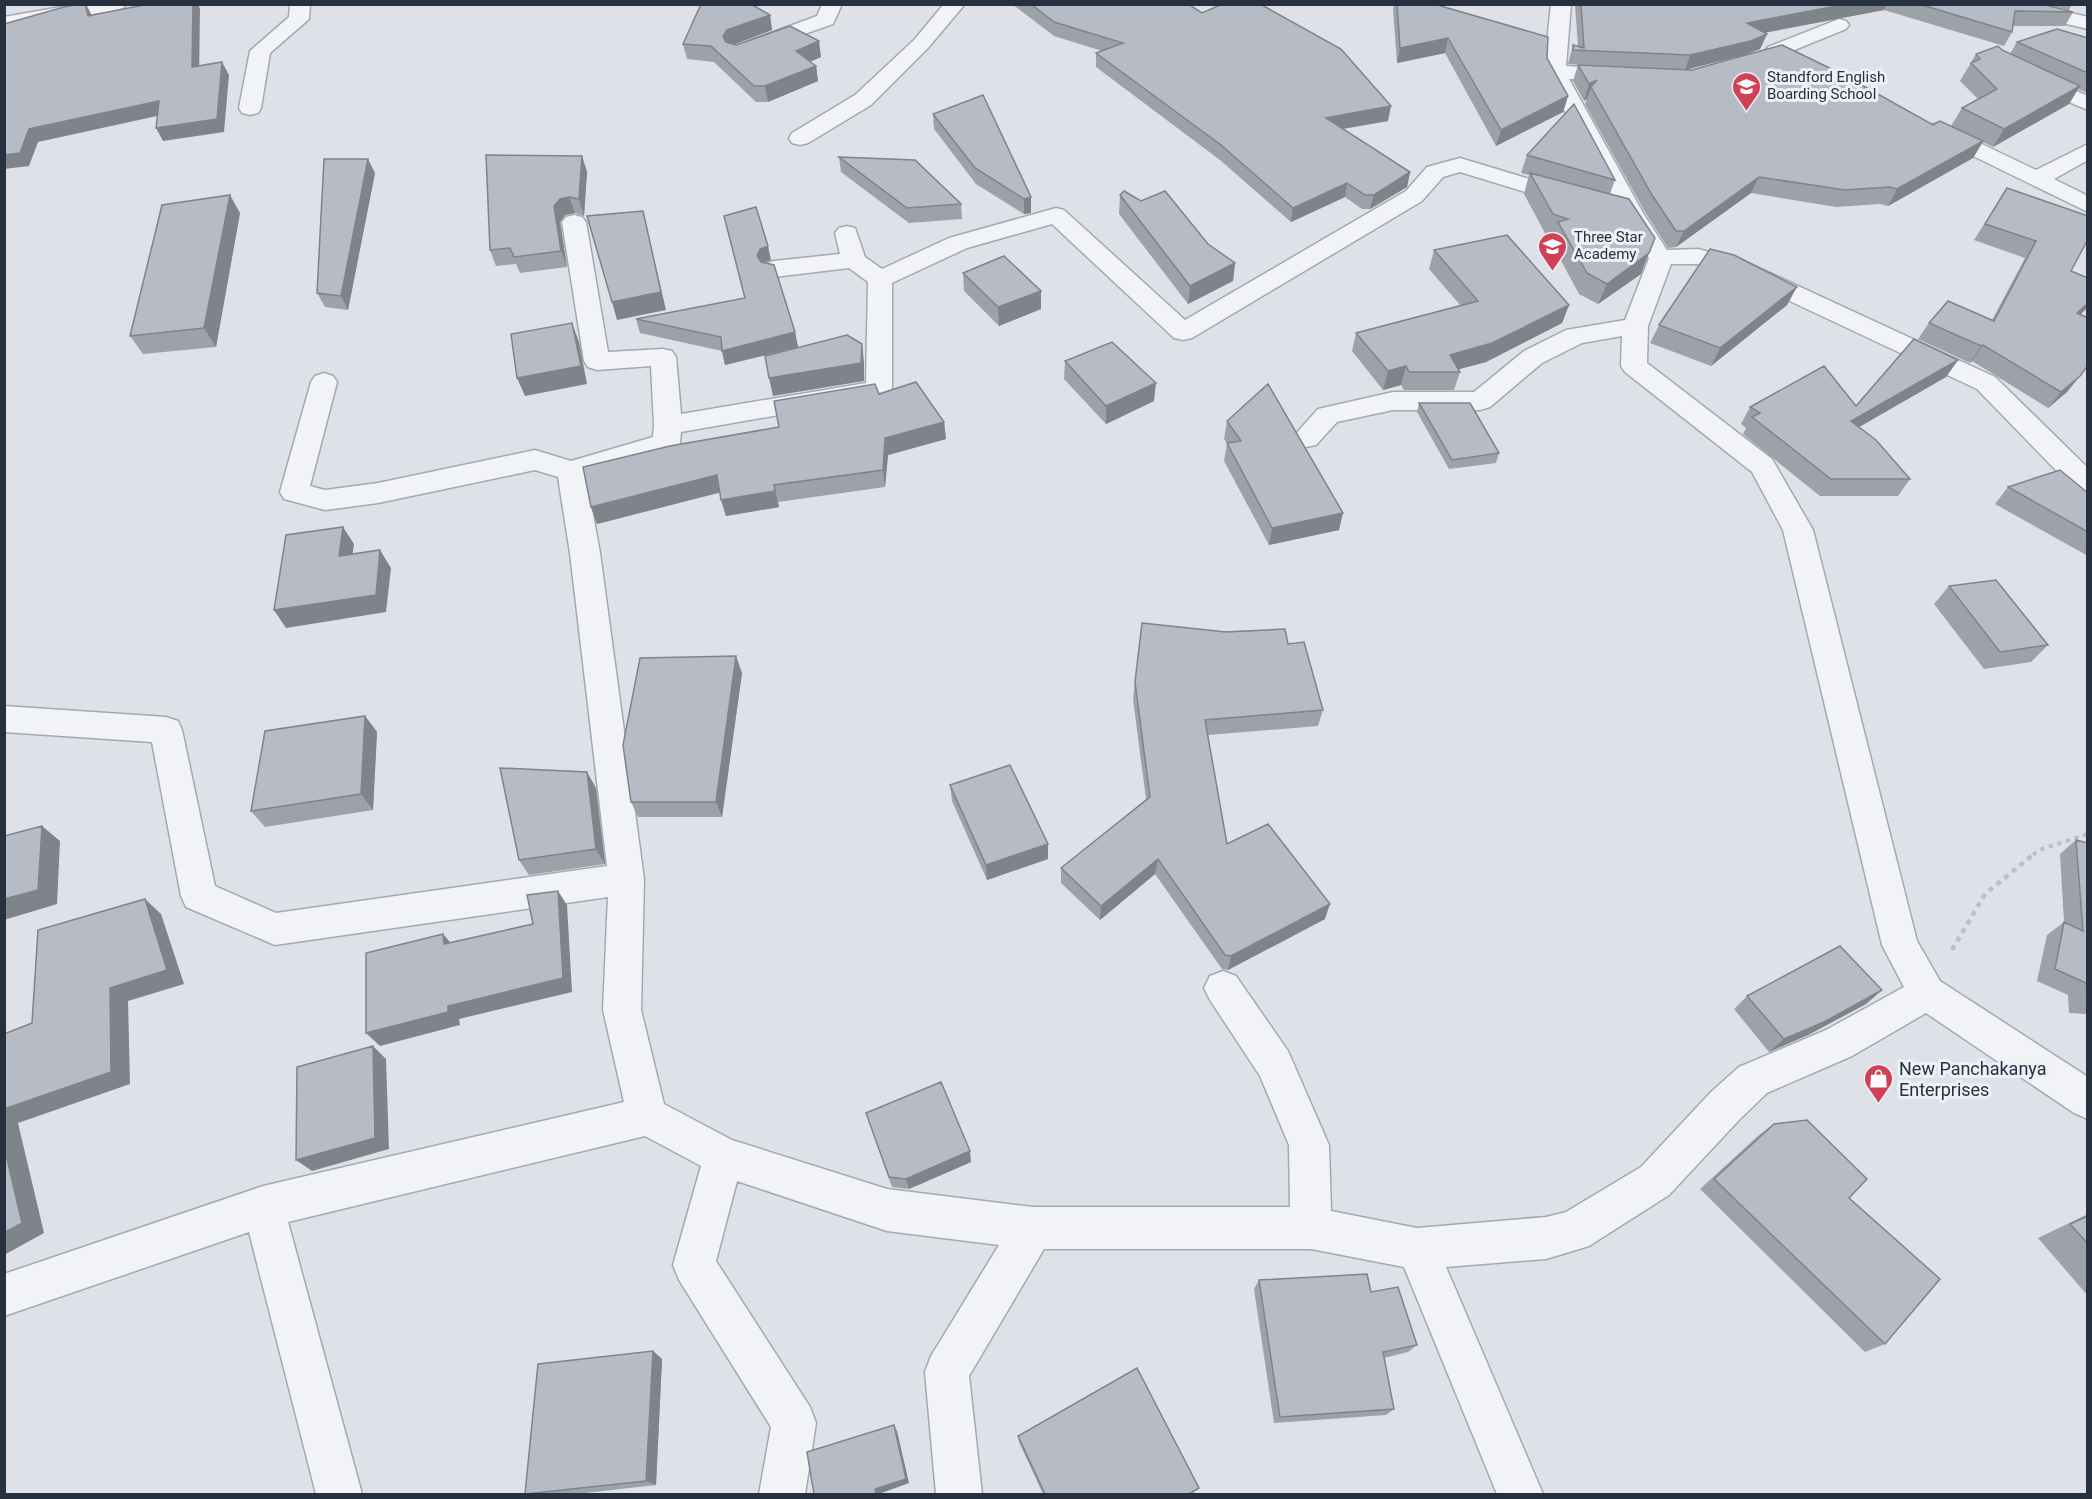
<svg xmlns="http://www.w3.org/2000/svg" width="2092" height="1499" viewBox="0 0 2092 1499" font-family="Roboto,sans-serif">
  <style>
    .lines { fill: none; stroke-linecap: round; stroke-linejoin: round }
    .minor-casing { stroke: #a3a9b2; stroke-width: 3 }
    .path-far1 { stroke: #bcc0c6; stroke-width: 4; stroke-dasharray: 4.5 4.5; stroke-linecap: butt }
    .path { stroke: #bcc0c6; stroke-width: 4.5; stroke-dasharray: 5 5; stroke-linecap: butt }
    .minor { fill: #f1f3f6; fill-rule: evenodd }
    .wall { fill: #9da1a9 }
    .shaded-wall { fill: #7f838a }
    .building { fill: #b6bbc5; stroke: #7f838a; stroke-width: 1.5 }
    .labels { text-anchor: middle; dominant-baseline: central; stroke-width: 6; stroke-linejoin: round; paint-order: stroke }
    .far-poi-label { font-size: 15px; fill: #27303f; stroke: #eef1f6; text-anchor: start }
    .poi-label { font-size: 18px; fill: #27303f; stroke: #eef1f6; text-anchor: start }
  </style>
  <rect width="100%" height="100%" fill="#dee2e8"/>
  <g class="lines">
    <defs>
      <path id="minor" d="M78,4H126L123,8L116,10L4,29V17Z
        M290,4H310L309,19L270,53L261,108L258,113L250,115L242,113L239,108L250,51L289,17Z
        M822,4H842L833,24L756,51L749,49L746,45L749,41L817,16Z
        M944,4H965L928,48L871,105L808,143L800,145L792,143L789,138L792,133L855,95L914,40Z
        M1551,4H1571L1566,66L1621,69L1628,71L1632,75L1628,79L1621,81L1569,79L1643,213L1667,250L1698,249L1744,261L1995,377L2088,468V496L2078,493L1977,389L1726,271L1698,264H1671L1648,326L1647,363L1772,459L1813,530L1917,941L1940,981L2088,1077V1119L2074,1113L1926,1013L1852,1056L1767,1093L1739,1120L1669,1195L1589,1246L1546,1259L1446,1267L1543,1494H1497L1404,1267L1311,1249H1044L969,1376L982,1494H936L925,1372L931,1356L999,1245L887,1231L737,1181L716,1261L810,1407L816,1423L805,1494H759L771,1427L679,1280L673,1265L701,1166L645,1136L288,1222L362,1494H316L249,1232L4,1316V1274L263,1186L624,1102L603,1010L608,897L275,945L186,907L181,896L152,742L4,732V706L166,717L178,721L182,730L215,886L276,913L607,866L570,553L558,477L535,470L378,503L325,510L284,499L280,492L311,382L315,376L324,373L333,376L337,382L310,486L325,490L378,483L535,450L571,461L653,437L654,425L651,366L597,370L588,367L584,361L562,222L566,217L574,215L582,217L586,222L608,352L663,349L672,351L676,357L681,414L866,383L868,282L849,268L774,277L765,274L762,269L765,264L774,261L840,254L835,233L839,228L847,226L855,228L865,257L882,269L949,238L1056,208L1064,210L1185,320L1406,191L1427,167L1460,158L1576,193L1580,198L1576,203L1568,205L1460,172L1443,177L1422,201L1192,338L1183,340L1174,338L1052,224L967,248L892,283V390L888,396L681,432L680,443L676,450L586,476L600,553L644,879L641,1010L664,1104L732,1140L887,1189L1033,1207H1290L1289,1145L1260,1076L1210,1000L1204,988L1210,976L1223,971L1236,976L1288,1051L1329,1145L1331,1211L1417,1228L1546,1217L1566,1212L1641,1167L1711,1092L1739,1067L1826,1030L1904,987L1882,945L1783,530L1752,472L1625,372L1621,366L1622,336L1582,343L1542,363L1490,407L1480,410H1393L1337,422L1316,445L1306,447L1296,445L1292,438L1318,409L1393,392H1474L1524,351L1566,330L1625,320L1649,258L1619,213L1544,72Z
        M1994,4H2033L2088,17V29L1997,8Z
        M1839,19L1846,21L1849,25L1846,29L1782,55L1775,57L1768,55L1765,51L1768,47Z
        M2032,72L2088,96V110L2024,83L2021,78L2024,73Z
        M1938,123L2036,170L2088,144V160L2054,179L2088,196V212L1930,135L1927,130L1930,125Z"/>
    </defs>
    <use href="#minor" class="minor-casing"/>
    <path class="path-far1" d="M2033,855L2039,850L2088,834"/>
    <path class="path" d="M1952,950L1985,894L2034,854"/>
    <use href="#minor" class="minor"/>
  </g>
  <path class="wall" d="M1012,4H1188L1388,121L1343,129L1410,172L1407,187L1370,209H1362L1345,197L1291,222L1220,160L1096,67V53L1102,51L1054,36Z
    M1394,4H1397L1547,58L1568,96L1563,112L1496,146L1445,53L1397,63L1393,9Z
    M1575,4H2042L2073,12L2065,26H2013L2012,32L2004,46L1884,10L1764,33L1767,34L1760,49L1686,69L1933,125L1951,126L1962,108L1978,99L1960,81L1976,54L2002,50L2010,54L2017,42L2088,38V93L2078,89L2069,104L1993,147L1983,142L1973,158L1888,206L1880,204L1836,207L1751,193L1676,247L1668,248L1645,212L1585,104L1587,99L1584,101L1573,81L1578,65L1642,68L1568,64L1569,60L1573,45L1578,47Z
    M2045,4H2072L2069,10Z
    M770,15L772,30L735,44L821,57L810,62L816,66L818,81L768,102H756L714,62L687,59L683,44Z
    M933,114L1031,197V213L1024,214L976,184L934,129Z
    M1527,155L1615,180L1610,194L1641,274L1598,304L1579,294L1551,242L1552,237L1546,235L1524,194L1529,175L1521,173Z
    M582,156L587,172L584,216L575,213L565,215L560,222L567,267L520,273L516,264L496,266L490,250Z
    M839,157L961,204L962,219L909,223L841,172Z
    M375,173L348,310L325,307L317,293Z
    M2007,188L2071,271L2088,278V307L2080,315L2067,392L2048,408L1972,361L1970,363L1918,339L1929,323L1992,320L2025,258L1974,240Z
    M1120,195L1208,244L1235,263L1233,281L1188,304L1119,214Z
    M240,213L216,347L143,354L130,336Z
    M724,216L771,260L764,263L795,332L798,347L725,365L722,351L640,333L636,319L745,299Z
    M1434,250L1569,305L1562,323L1486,362L1458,369L1460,372L1454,390H1404L1401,385L1383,390L1352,351L1356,333L1461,306L1429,269Z
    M963,273L1041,291V309L999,326L964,291Z
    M1787,305L1711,366L1650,343L1659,325Z
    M1958,360L1946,377L1859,427L1910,479L1898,496H1820L1743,434L1746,428L1741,424L1750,407L1856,406Z
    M1065,361L1154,401L1106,424L1064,379Z
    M879,394L944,422L946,439L888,455L885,487L778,502L779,507L726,516L720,492L597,524L591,507L779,427Z
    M1419,403L1499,453L1496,463L1449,469L1417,412Z
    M1227,421L1339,530L1269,545L1224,461L1227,443L1224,439Z
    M2008,487L2088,493V556L1995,504Z
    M1949,586L2048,645L2031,662L1984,669L1934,604Z
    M1288,644L1323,710L1318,726L1208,735L1227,844L1325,919L1228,970L1222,969L1155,874L1100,920L1061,883V868L1146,799L1133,699L1135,682Z
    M742,673L722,817H638L631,802Z
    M365,716L377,732L373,810L265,827L251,811Z
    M950,785L1048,844V859L987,880L952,801Z
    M596,788L605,864L529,875L519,860Z
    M2076,840L2088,843V1012L2085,1014L2069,1013L2068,995L2037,981L2047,935L2064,922L2060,854Z
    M1882,990L1866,1004L1808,1035L1769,1052L1734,1009L1747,996Z
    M866,1113L971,1162L909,1189L892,1187Z
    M1774,1124L1849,1198L1885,1344L1865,1352L1700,1189L1759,1135Z
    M2088,1214V1296L2038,1238Z
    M1259,1280L1371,1292L1417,1345L1408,1352L1384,1358L1394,1409L1386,1415L1274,1423L1254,1289Z
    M653,1351L662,1359L656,1485L576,1494H525Z
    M1018,1436L1195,1493L1193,1494H1043L1019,1442Z"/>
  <path class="shaded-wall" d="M86,4L92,16H88Z
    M193,4H198L200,9L199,80L192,67Z
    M1847,4H1887L1884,10L1741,37L1747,23Z
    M770,15L772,30L730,46L726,52L723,36L727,30Z
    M1767,34L1760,49L1745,55L1685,70L1690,55Z
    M1448,38L1445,53L1397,63L1400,48Z
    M819,41L821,57L798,67L796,51Z
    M222,62L229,75L224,132L163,141L156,128Z
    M816,66L818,81L768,102L765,86Z
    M1597,80L1591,87L1587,99L1584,101L1589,84Z
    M2080,86L2069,104L1993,147L2004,129Z
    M1568,96L1563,112L1496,146L1501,130Z
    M159,101L166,114L38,142L29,166L4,169V155L29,129Z
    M1391,106L1388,121L1323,132L1326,118Z
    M1983,141L1973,158L1888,206L1897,189Z
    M582,156L587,172L584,216L579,199Z
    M368,159L375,173L348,310L341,296Z
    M1410,172L1407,187L1370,209L1374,195Z
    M1759,177L1751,193L1676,247L1684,231Z
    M1347,183L1345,197L1291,222L1293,208Z
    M230,195L240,213L216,347L204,328Z
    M569,197L575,213L565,215L560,222L567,267L561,251L554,206L560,199Z
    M1031,197V213L1024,214V199Z
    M643,211L666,310L617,320L612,302Z
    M768,246L771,260L763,263L760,270L757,256L760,249Z
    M1649,253L1641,274L1598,304L1607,284Z
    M1235,263L1233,281L1188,304L1190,286Z
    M1797,287L1787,305L1711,366L1720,348Z
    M1041,291V309L999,326L998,307Z
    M2088,303V307L2064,330L2077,313Z
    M1569,305L1562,323L1486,362L1449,372L1450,355Z
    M572,323L579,342L587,384L525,396L517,378Z
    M795,332L798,347L725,365L722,351Z
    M862,344L864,362V381L773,396L769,378Z
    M1983,345L1972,361L1970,363L1981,346Z
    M1958,360L1946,377L1840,438L1851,421Z
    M1406,366L1401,385L1383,390L1388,371Z
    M2080,376L2067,392L2048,408L2061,392Z
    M1156,383L1154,401L1106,424V406Z
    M944,422L946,439L888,455L885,487L883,470L885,438Z
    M717,475L722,492L597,524L591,507Z
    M774,485L779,507L726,516L721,500Z
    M1343,513L1339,530L1269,545L1272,528Z
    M343,527L354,544L350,573L339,556Z
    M380,550L391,568L386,612L286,628L274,610Z
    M736,656L742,673L722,817L716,802Z
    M365,716L377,732L373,810L361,794Z
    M587,772L596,788L605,864L596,849Z
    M42,826L60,841L57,904L4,920V899Z
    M1048,844V859L987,880L986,865Z
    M1158,859L1155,874L1100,920L1101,906Z
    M558,891L567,905L572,992L459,1019L460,1025L380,1046L366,1033L448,1006L563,978Z
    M145,899L161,914L184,984L128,1001L130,1084L18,1123L44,1233L4,1255V1109L110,988Z
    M1330,904L1325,919L1228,970L1231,956Z
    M443,934L455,948L444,944Z
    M1882,990L1866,1004L1808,1035L1769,1052L1784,1039Z
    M373,1046L386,1059L389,1149L312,1171L296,1160Z
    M970,1151L971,1162L909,1189L906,1179Z
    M653,1351L662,1359L656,1485L646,1481Z
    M894,1425L897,1431L909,1483L879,1494H876L875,1489Z"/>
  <path class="building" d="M79,4H85L88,16L149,4H193L192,67L222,62L217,119L156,128L159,101L29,129L20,153L4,155V24L64,7Z
    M701,4H751L770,15L727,30L723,36L726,42L736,45L790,26L819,41L796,51L816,66L765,86H754L711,46L683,44Z
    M1031,4H1188L1202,13L1222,4H1260L1341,49L1391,106L1326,118L1410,172L1374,195H1365L1347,183L1293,208L1221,145L1096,53L1123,43L1054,22Z
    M1397,4H1434L1548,37L1547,58L1568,96L1501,130L1448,38L1400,48Z
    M1581,4H1847L1747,23L1767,34L1751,41L1690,55L1573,50V45L1584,48Z
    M1919,4H2042L2073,12L2015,11L2012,32Z
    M2057,29L2088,38V73L2017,42Z
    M1782,45L1842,74L1933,125L1940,121L1983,141L1897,189L1890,187L1845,190L1759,177L1684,231H1676L1652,195L1591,87L1597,80L1589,84L1578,65L1692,70Z
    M1998,46L2002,50L2080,86L2004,129L1962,108L1997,89L1971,63L1980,59L1976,54Z
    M983,95L1031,197L1024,199L975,168L933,114Z
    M1574,104L1615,180L1527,155Z
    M486,155L582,156L579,199L569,197L560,199L554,206L561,251L514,257L510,248L490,250Z
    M839,157L915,160L961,204L907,208Z
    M324,159H368L341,296L317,293Z
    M1530,173L1629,199L1655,238L1649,253L1607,284L1587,273L1558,222L1568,219L1553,214Z
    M2007,188L2088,216V239L2071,271L2088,278V303L2077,313L2088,318V365L2080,376L2061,392L1983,345L1981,346L1929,323L1948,301L1994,321L2036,241L1985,224Z
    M1124,191L1141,201L1165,191L1208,244L1235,263L1190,286L1120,195Z
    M230,195L204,328L130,336L162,205Z
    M756,207L768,246L760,249L757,256L761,262L774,265L795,332L722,351L721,337L636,319L745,298L724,216Z
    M643,211L661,292L612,302L587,216Z
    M1507,235L1569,305L1492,343L1450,355L1460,372H1409L1406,366L1388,371L1356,333L1478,301L1434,250Z
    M1710,249L1734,255L1797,287L1720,348L1659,325Z
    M1004,256L1041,291L998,307L963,273Z
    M572,323L581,366L517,378L511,334Z
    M847,335L862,344L861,363L769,378L765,356Z
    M1914,339L1958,360L1851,421L1876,440L1910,479H1831L1752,417L1760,413L1750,407L1824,366L1856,406Z
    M1112,342L1156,383L1106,406L1065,361Z
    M916,382L944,422L885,438L883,470L774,485L775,491L721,500L717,475L591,507L583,467L670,446L779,427L774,401L875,384L879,394Z
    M1268,384L1343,513L1272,528L1227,443L1241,441L1227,421Z
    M1419,403H1470L1499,453L1452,460Z
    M2060,470L2088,493V532L2008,487Z
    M343,527L339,556L380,550L376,595L274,610L286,535Z
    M1996,580L2048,645L2000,652L1949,586Z
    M1142,623L1226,632L1285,629L1288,644L1304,642L1323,710L1205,720L1227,844L1268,824L1330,904L1231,956L1225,955L1158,859L1101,906L1061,868L1150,797L1135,682Z
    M736,656L716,802H631L623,745L640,658Z
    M365,716L361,794L251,811L265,731Z
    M1010,765L1048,844L986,865L950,785Z
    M500,768L587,772L596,849L519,860Z
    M42,826L38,890L4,899V836Z
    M2076,840L2088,843V998L2086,983L2055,969L2064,922L2083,931Z
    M558,891L563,978L448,1006V1012L366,1033V953L443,934L444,944L533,924L527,895Z
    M145,899L167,970L110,988L111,1072L4,1109V1034L32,1023L38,930Z
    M1840,946L1882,990L1824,1022L1784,1039L1747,996Z
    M373,1046L375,1138L296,1160L297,1067Z
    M941,1082L970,1151L906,1179L889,1177L866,1113Z
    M1807,1120L1867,1179L1849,1198L1940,1279L1885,1344L1714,1179L1774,1124Z
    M4,1146L22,1223L4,1233Z
    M2088,1216V1244L2070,1224Z
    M1367,1274L1371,1292L1398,1287L1417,1345L1383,1352L1394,1409L1280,1417L1259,1280Z
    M653,1351L646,1481L525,1494L538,1364Z
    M1137,1368L1199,1488L1189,1494H1045L1018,1436Z
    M894,1425L906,1479L875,1489L876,1494H814L807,1452Z"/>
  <defs>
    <symbol id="school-pin" viewBox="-11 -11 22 30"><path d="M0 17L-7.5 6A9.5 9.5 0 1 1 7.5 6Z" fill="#d04155" stroke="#eef1f6"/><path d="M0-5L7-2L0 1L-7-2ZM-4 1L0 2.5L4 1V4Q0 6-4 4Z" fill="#fff"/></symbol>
    <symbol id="shop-pin" viewBox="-11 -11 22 30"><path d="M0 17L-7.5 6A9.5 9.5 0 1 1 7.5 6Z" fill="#d04155" stroke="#eef1f6"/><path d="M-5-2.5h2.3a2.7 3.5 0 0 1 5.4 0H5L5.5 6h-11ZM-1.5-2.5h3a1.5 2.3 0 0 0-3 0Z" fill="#fff"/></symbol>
  </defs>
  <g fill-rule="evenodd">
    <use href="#school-pin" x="1730" y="70" width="33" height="45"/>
    <use href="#school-pin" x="1536" y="230" width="33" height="45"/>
    <use href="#shop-pin" x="1862" y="1062" width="33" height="45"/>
  </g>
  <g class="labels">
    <g class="far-poi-label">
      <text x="1767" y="77">Standford English<tspan x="1767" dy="17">Boarding School</tspan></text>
      <text x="1574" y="237">Three Star<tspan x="1574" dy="17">Academy</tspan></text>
    </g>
    <g class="poi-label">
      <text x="1899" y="1068">New Panchakanya<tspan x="1899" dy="21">Enterprises</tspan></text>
    </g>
  </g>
  <rect width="2092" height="1499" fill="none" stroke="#27303f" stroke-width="12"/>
</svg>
